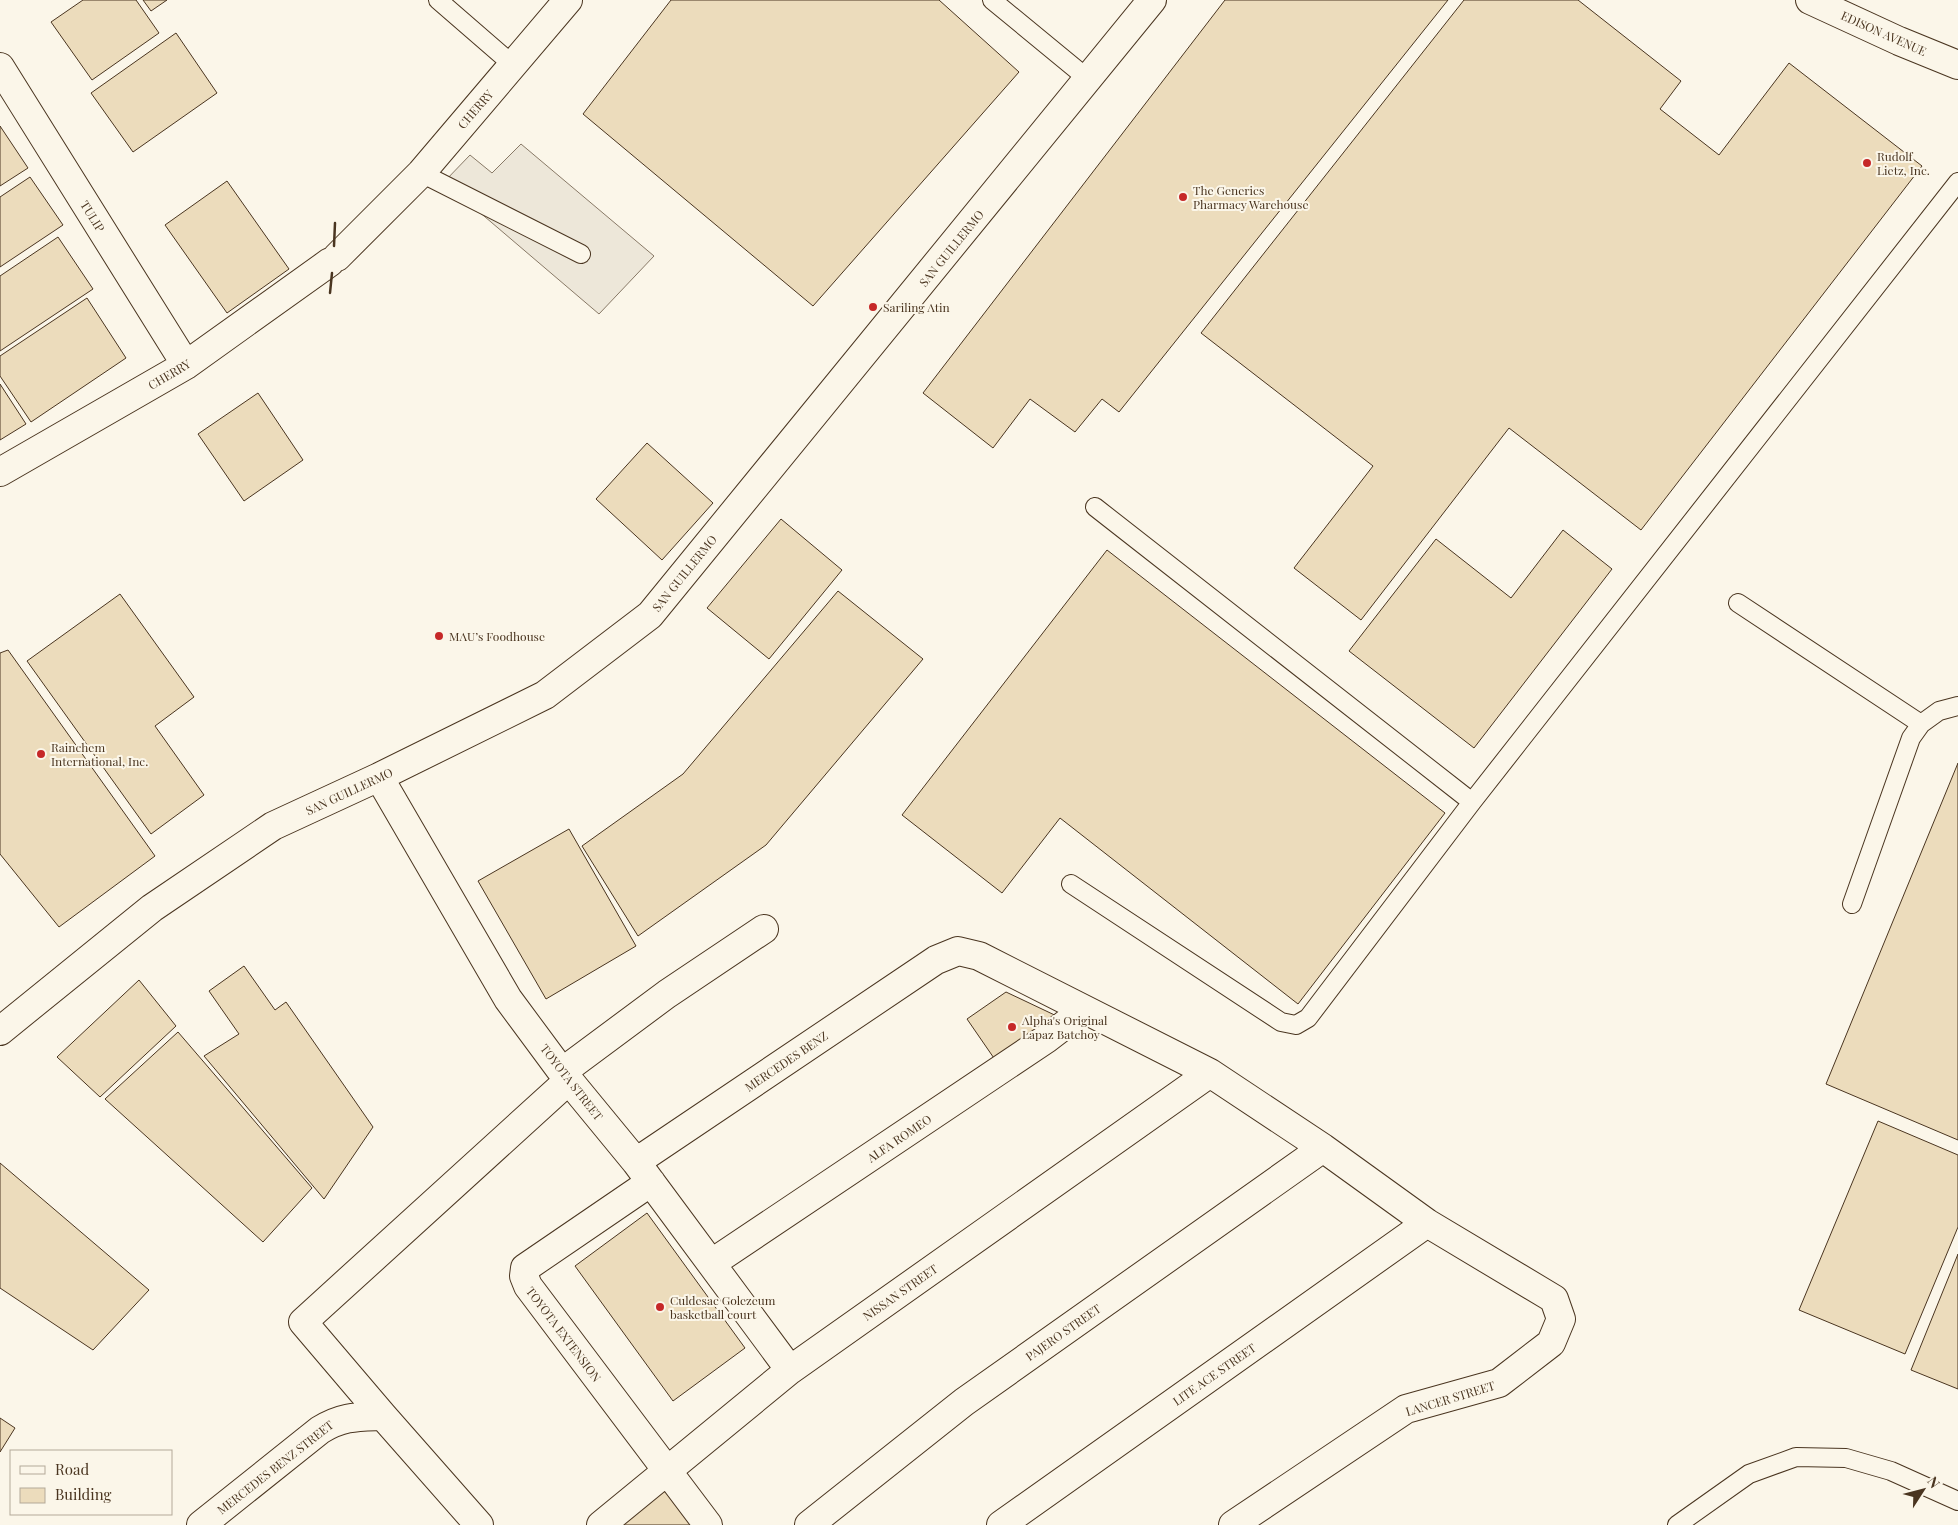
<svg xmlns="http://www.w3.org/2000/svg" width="1958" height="1525" viewBox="0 0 1958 1525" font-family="'Playfair Display',serif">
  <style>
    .parking { fill: #ede7d9; stroke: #887966 }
    .building { fill: #ecdcbc; stroke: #4a3520 }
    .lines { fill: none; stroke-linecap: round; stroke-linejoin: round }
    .lane-casing { stroke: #4a3520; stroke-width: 20 }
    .street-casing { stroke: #4a3520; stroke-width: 30 }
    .lane { stroke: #fbf6e9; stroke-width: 18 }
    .street { stroke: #fbf6e9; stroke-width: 28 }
    .wall { stroke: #4a3520; stroke-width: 2.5 }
    .poi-dot { fill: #c62828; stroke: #fbf6e9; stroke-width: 2 }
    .labels { text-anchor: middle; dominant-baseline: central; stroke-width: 4; stroke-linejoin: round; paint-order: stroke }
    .street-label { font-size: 12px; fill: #4a3520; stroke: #fbf6e9 }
    .poi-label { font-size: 12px; fill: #4a3520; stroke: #fbf6e9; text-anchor: start }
  </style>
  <rect width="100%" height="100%" fill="#fbf6e9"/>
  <path class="parking" d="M521,144L654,256L599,314L444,182L470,155L492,173Z"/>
  <path class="building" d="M83,0H136L159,33L92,80L51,22Z
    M143,0H167L151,11Z
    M671,0H939L1019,72L813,306L583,114Z
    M1225,0H1448L1119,412L1102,399L1075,432L1030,399L993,448L923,393Z
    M1464,0H1578L1681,81L1660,109L1719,155L1789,63L1922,166L1641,530L1509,428L1361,620L1294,568L1373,466L1201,333Z
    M176,33L217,93L133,152L91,93Z
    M0,126L28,168L0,186Z
    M30,177L63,225L0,267V197Z
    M227,181L289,269L227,313L165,225Z
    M58,237L93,289L0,351V276Z
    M87,298L126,358L31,422L0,376V356Z
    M0,384L26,424L0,440Z
    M258,393L303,460L244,501L198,434Z
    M647,443L713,503L662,560L596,499Z
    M781,519L842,570L769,659L707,608Z
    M1563,530L1612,569L1474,748L1349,651L1436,539L1511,598Z
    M1107,550L1445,813L1298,1004L1060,818L1002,893L902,815Z
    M838,591L923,659L766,845L638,936L582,846L683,774Z
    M120,594L194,697L155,726L204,795L151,834L27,661Z
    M8,650L155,856L59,927L0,854V653Z
    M1958,763V1140L1826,1084Z
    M569,829L636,946L546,999L478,881Z
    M244,966L275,1010L286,1002L373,1127L324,1199L204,1056L239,1034L209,991Z
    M139,980L176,1026L100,1097L57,1057Z
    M1006,992L1063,1019L998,1064L967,1019Z
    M178,1032L312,1188L263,1242L105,1099Z
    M1878,1121L1958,1155V1227L1905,1354L1799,1310Z
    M0,1163L149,1290L93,1350L0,1288Z
    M647,1213L745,1348L673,1401L575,1266Z
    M1958,1254V1389L1911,1370Z
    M0,1418L15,1428L0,1452Z
    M666,1489L692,1523L690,1525H620Z"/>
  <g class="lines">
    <defs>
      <path id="lane" d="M438,0L513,65
        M992,0L1088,79
        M421,173L581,254
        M1095,507L1472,802
        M1738,603L1921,724L1939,711L1958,706
        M1071,884L1281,1022L1296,1025L1308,1018L1472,802L1958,182
        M1852,904L1911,738L1921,724
        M1677,1525L1749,1474L1796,1457L1846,1458L1891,1471L1958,1501"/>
      <path id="street" d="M1810,0L1899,41L1958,65
        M0,67L186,365
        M337,257L421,173L568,0
        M0,472L186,365L330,262
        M379,777L508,999L562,1072L636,1162L790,1370
        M0,1031L152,908L273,826L379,777L545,695L650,615L1152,0
        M562,1072L667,994L764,929
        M636,1162L936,960L958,951L979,956L1210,1073L1323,1148L1427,1223L1554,1299L1561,1319L1551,1343L1499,1383L1406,1409L1233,1525
        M651,1182L525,1268L524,1276L528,1286L708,1525
        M712,1263L1046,1039L1084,1010
        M201,1525L320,1430C343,1416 357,1417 383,1416
        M479,1525L383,1416L303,1322L569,1080
        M601,1525L790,1370L1210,1073
        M809,1525L964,1402L1323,1148
        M1001,1525L1427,1223"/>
    </defs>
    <use href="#lane" class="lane-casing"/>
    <use href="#street" class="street-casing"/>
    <use href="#lane" class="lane"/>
    <use href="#street" class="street"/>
    <path class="wall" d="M334,246L335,223
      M330,293L332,273"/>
  </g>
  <g class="poi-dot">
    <circle cx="1867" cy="163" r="5"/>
    <circle cx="1183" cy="197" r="5"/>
    <circle cx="873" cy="307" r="5"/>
    <circle cx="439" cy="636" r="5"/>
    <circle cx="41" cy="754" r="5"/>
    <circle cx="1012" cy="1027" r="5"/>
    <circle cx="660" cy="1307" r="5"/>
  </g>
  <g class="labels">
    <g class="street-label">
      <text transform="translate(1884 33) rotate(24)">EDISON AVENUE</text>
      <text transform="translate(475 109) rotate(-49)">CHERRY</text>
      <text transform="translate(93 216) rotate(58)">TULIP</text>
      <text transform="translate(951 248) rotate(-51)">SAN GUILLERMO</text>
      <text transform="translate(169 374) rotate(-31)">CHERRY</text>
      <text transform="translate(684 573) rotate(-51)">SAN GUILLERMO</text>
      <text transform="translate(349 791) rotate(-25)">SAN GUILLERMO</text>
      <text transform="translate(786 1061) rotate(-34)">MERCEDES BENZ</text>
      <text transform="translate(572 1082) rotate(52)">TOYOTA STREET</text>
      <text transform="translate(899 1138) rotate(-34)">ALFA ROMEO</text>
      <text transform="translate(900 1292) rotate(-35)">NISSAN STREET</text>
      <text transform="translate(1063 1332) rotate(-35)">PAJERO STREET</text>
      <text transform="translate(564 1334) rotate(53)">TOYOTA EXTENSION</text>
      <text transform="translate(1214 1374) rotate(-35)">LITE ACE STREET</text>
      <text transform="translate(1450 1398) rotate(-17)">LANCER STREET</text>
      <text transform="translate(275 1467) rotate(-38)">MERCEDES BENZ STREET</text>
    </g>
    <g class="poi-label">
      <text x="1877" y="156">Rudolf<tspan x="1877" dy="14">Lietz, Inc.</tspan></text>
      <text x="1193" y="190">The Generics<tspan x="1193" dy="14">Pharmacy Warehouse</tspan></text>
      <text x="883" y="307">Sariling Atin</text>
      <text x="449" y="636">MAU’s Foodhouse</text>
      <text x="51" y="747">Rainchem<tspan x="51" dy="14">International, Inc.</tspan></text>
      <text x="1022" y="1020">Alpha's Original<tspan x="1022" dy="14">Lapaz Batchoy</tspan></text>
      <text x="670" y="1300">Culdesac Golezeum<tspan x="670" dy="14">basketball court</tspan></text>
    </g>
  </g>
  <rect x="10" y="1450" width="162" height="65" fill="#fbf6e9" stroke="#b4a999"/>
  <rect x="20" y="1466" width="25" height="8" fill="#fbf6e9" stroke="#b4a999"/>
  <text x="55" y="1475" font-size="15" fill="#4a3520">Road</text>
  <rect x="20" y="1488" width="25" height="15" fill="#ecdcbc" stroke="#b4a999"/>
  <text x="55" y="1500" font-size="15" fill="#4a3520">Building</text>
  <g transform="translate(1923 1490) rotate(54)" stroke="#fbf6e9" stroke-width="4" paint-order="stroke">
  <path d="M0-4L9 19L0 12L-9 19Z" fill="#4a3520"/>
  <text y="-8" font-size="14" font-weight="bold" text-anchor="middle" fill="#4a3520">N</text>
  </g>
</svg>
